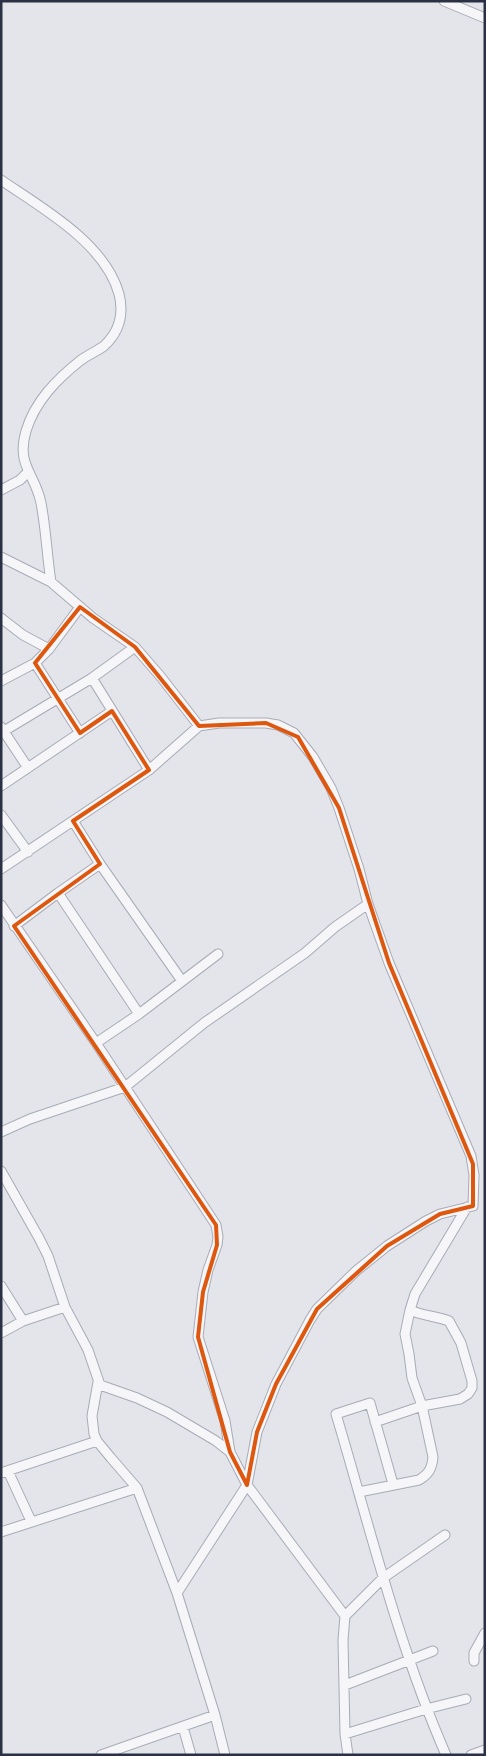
<svg xmlns="http://www.w3.org/2000/svg" width="486" height="1756" viewBox="0 0 486 1756" font-family="'PT Sans Narrow',sans-serif">
  <style>
    .lines { fill: none; stroke-linecap: round; stroke-linejoin: round }
    .minor-casing { stroke: #a8abb6; stroke-width: 11 }
    .minor { stroke: #f6f6f9; stroke-width: 9 }
    .marked { fill: none; stroke: #de570f; stroke-width: 4; stroke-linejoin: round }
  </style>
  <rect width="100%" height="100%" fill="#e3e5eb"/>
  <g class="lines">
    <defs>
      <path id="minor" d="M444,1L485,18
        M1,180C42,208 105,243 119,294C124,314 119,332 104,346C97,351 88,355 81,360C57,379 35,401 26,431C16,466 35,473 41,503C46,529 47,556 51,582
        M1,490L20,480L28,472
        M1,557L51,582L93,618L135,647L161,677L199,726
        M1,618L23,635L49,649
        M35,663L80,733
        M92,678L149,770
        M1,681L35,663L49,649L80,607
        M1,727L28,768
        M4,731L92,678L135,647
        M1,786L112,711
        M1,815L28,852
        M73,821L100,864L182,981
        M1,869L149,770L199,726L219,723H266L278,725L294,733L313,757L331,788L339,808L359,869L368,904L389,963L471,1156L474,1175L473,1206L440,1214L426,1221L387,1246L356,1271L317,1309L310,1320L276,1384L257,1432L247,1485L177,1593
        M58,893L139,1014
        M1,905L96,1043L216,1225L218,1237L217,1245L208,1270L203,1292L198,1337L225,1421L230,1452
        M14,926L58,893L100,864
        M96,1043L139,1014L218,954
        M1,1132L30,1119L125,1087L204,1023L305,953L335,927L368,904
        M1,1171L39,1238L48,1256L65,1307L88,1350L100,1385L137,1398L167,1412L216,1441L230,1452L247,1485L345,1616
        M1,1286L23,1321
        M1,1333L23,1321L65,1307
        M98,1382L92,1416L94,1434L97,1441L111,1458L137,1488L177,1593L215,1715L225,1755
        M375,1422L422,1406L460,1399L468,1394L472,1388V1381L461,1343L449,1321C436,1316 423,1316 410,1310
        M8,1471L31,1521
        M1,1473L97,1441
        M393,1484L370,1403L336,1414C370,1528 398,1645 446,1755
        M359,1492L419,1480C429,1474 432,1468 433,1457L422,1406L412,1378L409,1354L405,1334L410,1310L415,1294L467,1207
        M1,1532L137,1488
        M474,1661V1653L485,1633
        M345,1685L433,1651
        M183,1727L191,1755
        M345,1734L426,1709L466,1699
        M101,1755L215,1715
        M348,1755L345,1734L343,1640L345,1616L383,1578L445,1535
        M471,1755L485,1750"/>
    </defs>
    <use href="#minor" class="minor-casing"/>
    <use href="#minor" class="minor"/>
  </g>
  <path class="marked" d="M80,607L135,647L199,726L266,723L298,737L339,808L389,963L473,1164V1206L440,1214L387,1246L317,1309L276,1384L257,1432L247,1485L230,1452L198,1337L203,1292L217,1245L216,1225L14,926L100,864L73,821L149,770L112,711L80,733L35,663Z"/>
  <rect width="486" height="1756" fill="none" stroke="#2a3144" stroke-width="5"/>
</svg>
